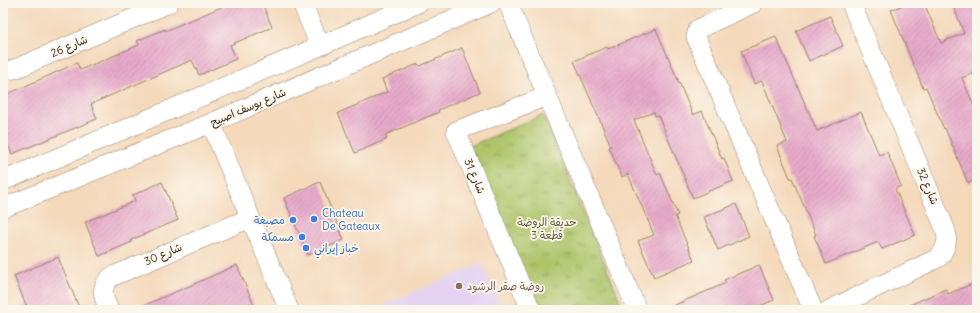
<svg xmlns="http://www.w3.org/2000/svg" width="980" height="313" viewBox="0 0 980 313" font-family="Delius,'Playpen Sans Arabic',sans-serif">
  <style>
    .built { fill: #e5d3f1 }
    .grass { fill: url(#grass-tufts); stroke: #747744 }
    .building { fill: url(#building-hatch) }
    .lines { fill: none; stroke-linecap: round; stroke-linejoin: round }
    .minor-casing { stroke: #98826c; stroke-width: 20 }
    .minor { stroke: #fff; stroke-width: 19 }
    .shop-dot { fill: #3f7fe0; stroke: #fbf7ec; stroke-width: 1.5 }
    .education-dot { fill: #8d6e63; stroke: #fbf7ec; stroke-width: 1.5 }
    .labels { text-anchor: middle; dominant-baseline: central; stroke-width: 3.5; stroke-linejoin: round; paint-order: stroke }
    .street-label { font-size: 11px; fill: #3b2a1e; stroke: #fbf7ec }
    .shop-label { font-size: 11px; fill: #366cbe; stroke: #fbf7ec; text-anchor: start }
    .park-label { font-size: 11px; fill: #5d5834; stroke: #fbf7ec }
    .education-label { font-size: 11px; fill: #785e54; stroke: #fbf7ec; text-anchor: start }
  </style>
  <defs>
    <pattern id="grass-tufts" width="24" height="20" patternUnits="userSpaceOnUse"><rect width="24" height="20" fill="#adc469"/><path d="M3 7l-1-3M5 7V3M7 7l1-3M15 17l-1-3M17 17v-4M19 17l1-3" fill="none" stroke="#8e9f56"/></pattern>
    <pattern id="building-hatch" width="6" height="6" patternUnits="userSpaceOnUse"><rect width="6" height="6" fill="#e7aaca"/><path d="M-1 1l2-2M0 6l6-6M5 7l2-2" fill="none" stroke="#c792ad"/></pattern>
  </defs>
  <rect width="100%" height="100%" fill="#fbf7ec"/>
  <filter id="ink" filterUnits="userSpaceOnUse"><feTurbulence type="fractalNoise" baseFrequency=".025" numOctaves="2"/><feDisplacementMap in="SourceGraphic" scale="8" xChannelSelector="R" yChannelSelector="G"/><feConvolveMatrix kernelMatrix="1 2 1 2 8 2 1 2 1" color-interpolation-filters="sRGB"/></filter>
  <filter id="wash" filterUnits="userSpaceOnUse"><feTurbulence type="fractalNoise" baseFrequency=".012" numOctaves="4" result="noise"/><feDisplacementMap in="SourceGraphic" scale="16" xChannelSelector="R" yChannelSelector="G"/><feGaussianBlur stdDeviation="0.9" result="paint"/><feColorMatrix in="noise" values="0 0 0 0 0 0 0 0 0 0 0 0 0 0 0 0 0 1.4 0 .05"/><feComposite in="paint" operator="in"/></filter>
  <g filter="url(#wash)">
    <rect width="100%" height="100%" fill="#f4d9bb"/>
    <path class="built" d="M482,263L502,310H372Z"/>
    <path class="grass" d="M543,115L624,310H538L470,146Z"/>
    <g id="blocks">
      <path class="building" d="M231,3H262L272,27L230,45L236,59L199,75L192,60L91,104L97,119L12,154L3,133L8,131L3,121V96L77,63L80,70L139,45L137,41L165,29V31Z
        M908,3H924L941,43L964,33L952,3H977V72L962,78L977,113V179L968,183L945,128L944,129L926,87L923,88L891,10Z
        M830,16L843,46L809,61L796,31Z
        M656,29L693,115L702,111L722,159L724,158L733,181L693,198L658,115L655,116L654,112L634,120L657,175L660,173L678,215L675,216L694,260L654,277L638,241L654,235L628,174L622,177L609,147L611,146L574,61L607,47L608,49Z
        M776,37L817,131L861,112L879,155L887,152L901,186L895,189L915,235L882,249L878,242L826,264L814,236L816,235L792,178H790L777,146L787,142L762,81L754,84L741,51Z
        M462,48L480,92L438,110L439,112L385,135L387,139L355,153L338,113L387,92L382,79L418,64L420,66Z
        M162,182L178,220L131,240L132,242L99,256L85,222L135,201L133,195Z
        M320,182L344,240L308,255L284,198Z
        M736,204L749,236L718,250L704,217Z
        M58,257L80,310H28L14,276Z
        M237,265L256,310H133L194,284Z
        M759,265L774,300L750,310H663L726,283L724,280Z
        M977,282V310H898L946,289L948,294Z"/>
    </g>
  </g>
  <g filter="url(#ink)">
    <use href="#blocks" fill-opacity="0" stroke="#98826c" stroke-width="1"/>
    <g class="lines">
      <defs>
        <path id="minor" d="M302,3L320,46
          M508,3L637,310
          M754,3L698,29L696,37L813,310
          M3,71L15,69L169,3
          M211,123L289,310
          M3,181L320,46L418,3
          M3,208L211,123L491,3
          M109,310C103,296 99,289 111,277L250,218
          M531,310L456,131L547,96
          M829,310L938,258C946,250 948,242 946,231L851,3"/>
      </defs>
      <use href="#minor" class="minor-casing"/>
      <use href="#minor" class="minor"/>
    </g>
  </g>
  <g class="shop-dot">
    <circle cx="314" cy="219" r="4"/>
    <circle cx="293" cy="220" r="4"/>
    <circle cx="302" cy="237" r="4"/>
    <circle cx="306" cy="248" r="4"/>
  </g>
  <circle class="education-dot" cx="459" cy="286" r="4"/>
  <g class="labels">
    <g class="street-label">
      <text transform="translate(69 46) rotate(-23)">شارع 26</text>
      <text transform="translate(248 107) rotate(-23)">شارع يوسف اصبيح</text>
      <text transform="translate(475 176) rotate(67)">شارع 31</text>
      <text transform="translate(928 186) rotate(67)">شارع 32</text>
      <text transform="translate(163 254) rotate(-23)">شارع 30</text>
    </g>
    <g class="shop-label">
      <text x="322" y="213">Chateau<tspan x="322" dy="13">De Gateaux</tspan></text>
      <text x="285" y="220" text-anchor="end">مصبغة</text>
      <text x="294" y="237" text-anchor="end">مسمكة</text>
      <text x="314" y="248">خباز إيراني</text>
    </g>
    <g class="park-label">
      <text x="547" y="222">حديقة الروضة<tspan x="547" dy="13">قطعة 3</tspan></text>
    </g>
    <g class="education-label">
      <text x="467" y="286">روضة صقر الرشود</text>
    </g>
  </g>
  <rect width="980" height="313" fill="none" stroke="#fbf7ec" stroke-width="16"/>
</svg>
